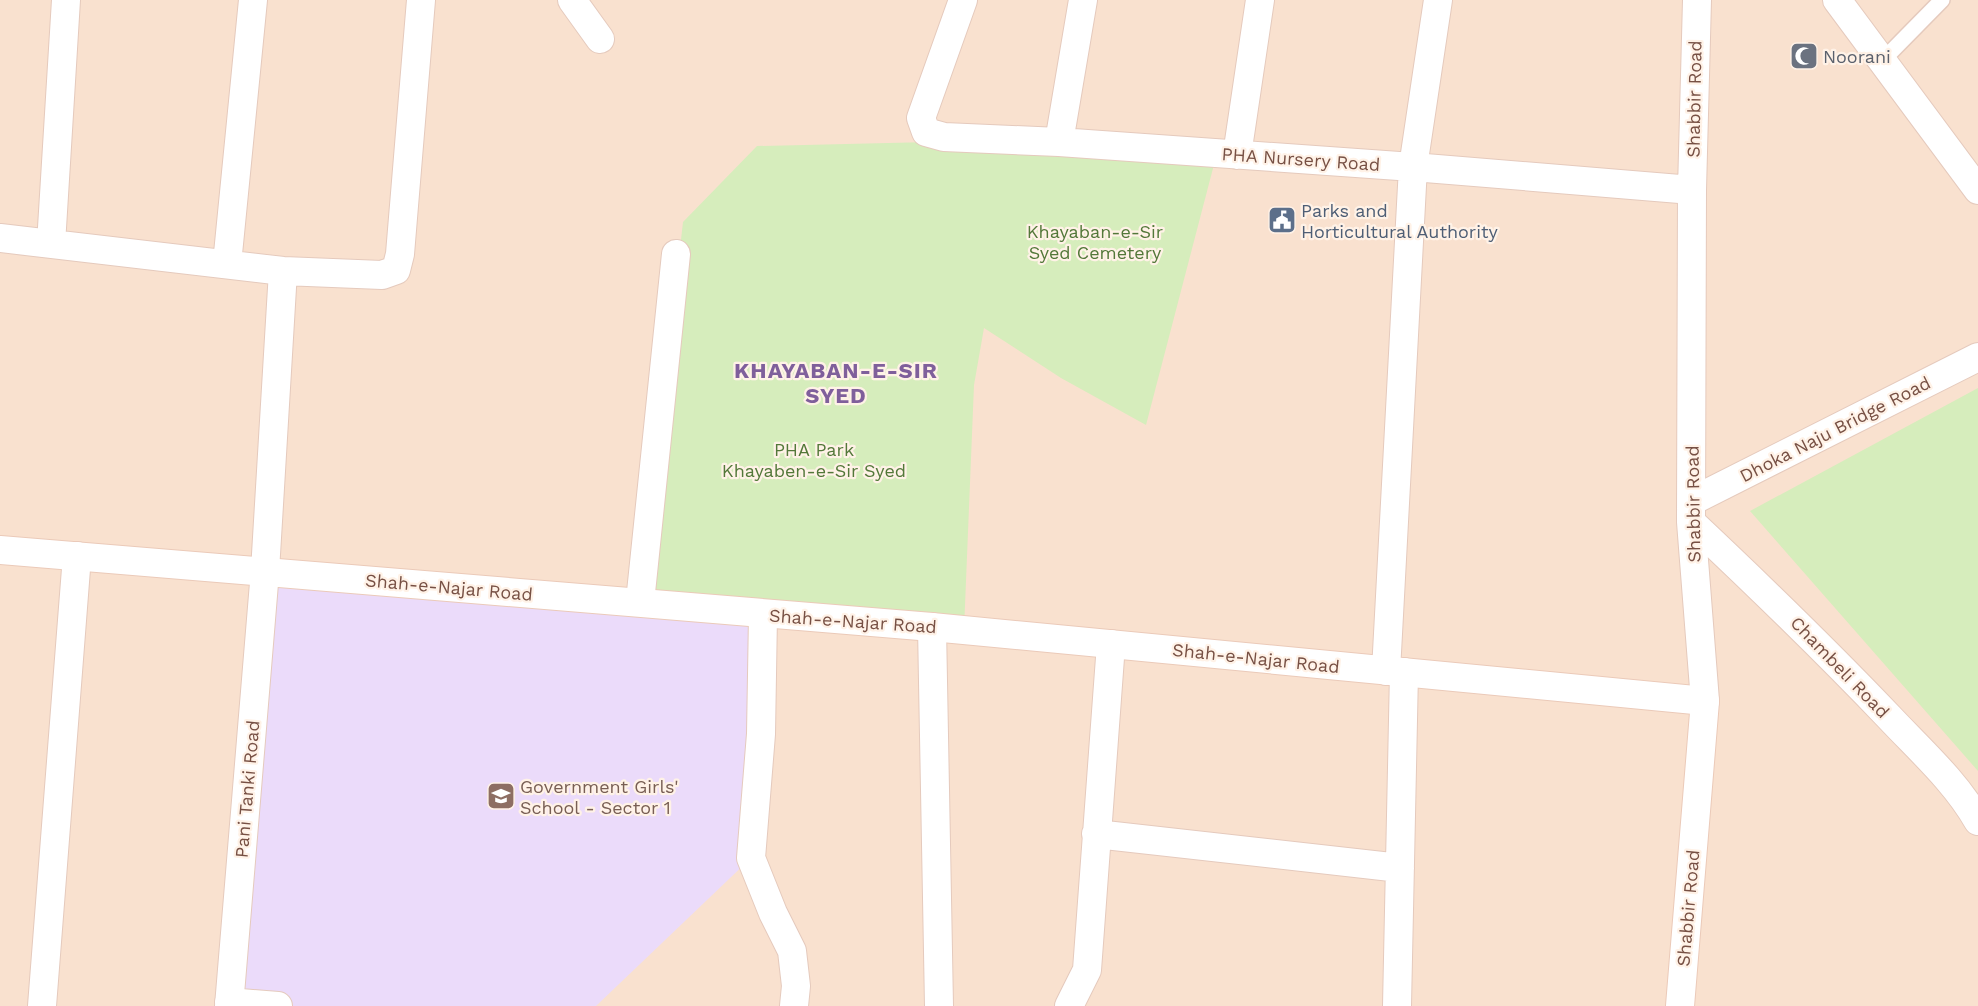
<svg xmlns="http://www.w3.org/2000/svg" width="1978" height="1006" viewBox="0 0 1978 1006" font-family="'Work Sans',sans-serif">
  <style>
    .residential { fill: #f9e1cf }
    .education { fill: #ebdbfa }
    .green { fill: #d6edbc }
    .lines { fill: none; stroke-linecap: round; stroke-linejoin: round }
    .lane-casing { stroke: #e5cabd; stroke-width: 18 }
    .street-casing { stroke: #e5cabd; stroke-width: 30 }
    .secondary-casing { stroke: #ebcab9; stroke-width: 30 }
    .lane { stroke: #fff; stroke-width: 15 }
    .street { stroke: #fff; stroke-width: 28 }
    .secondary { stroke: #fff; stroke-width: 28 }
    .labels { text-anchor: middle; dominant-baseline: central; stroke-width: 4.5; stroke-linejoin: round; paint-order: stroke }
    .worship-label { font-size: 18px; fill: #5b616d; stroke: #fff2e7; text-anchor: start }
    .street-label { font-size: 18px; fill: #775044; stroke: #fff2e7 }
    .service-label { font-size: 18px; fill: #4e5e75; stroke: #fff2e7; text-anchor: start }
    .park-label { font-size: 18px; fill: #537839; stroke: #fff2e7 }
    .education-label { font-size: 18px; fill: #785e54; stroke: #fff2e7; text-anchor: start }
    .district-label { font-size: 22px; font-weight: bold; letter-spacing: 1px; fill: #7f5f9b; stroke: #fff2e7 }
  </style>
  <rect width="100%" height="100%" fill="#ffeede"/>
  <path class="residential" d="M0,0H1978V1006H0Z"/>
  <path class="education" d="M265,571L763,615L751,858L596,1006H278L229,1002Z"/>
  <path class="green" d="M1015,140L1217,153L1146,425L1061,378L984,328L974,385L964,630L640,602L683,222L757,146Z
    M1978,388V771L1750,511Z"/>
  <g class="lines">
    <defs>
      <path id="lane" d="M1882,61L1942,0"/>
      <path id="street" d="M572,0L600,39
        M963,0L921,118L926,132L944,137L1059,142L1413,167L1692,190
        M1697,0L1692,190L1691,522L1705,701
        M1837,0L1978,190
        M1059,142L1083,0
        M1237,155L1260,0
        M0,238L283,271L382,275L396,270L400,254L421,0
        M51,244L66,0
        M227,264L253,0
        M1692,501L1978,357
        M1691,522C1759,586 1825,650 1889,717C1920,750 1956,782 1978,821
        M640,602L676,254
        M763,615L761,734L751,858L773,913L792,951L796,986L794,1006
        M932,627L939,1006
        M1386,671L1413,167L1438,0
        M1096,834L1400,868
        M229,1002L278,1006
        M42,1006L77,556
        M229,1006L265,571L283,271
        M1069,1006L1087,970L1111,644
        M1397,1006L1404,672"/>
      <path id="secondary" d="M0,550L932,627L1705,701L1680,1006"/>
    </defs>
    <use href="#lane" class="lane-casing"/>
    <use href="#street" class="street-casing"/>
    <use href="#secondary" class="secondary-casing"/>
    <use href="#lane" class="lane"/>
    <use href="#street" class="street"/>
    <use href="#secondary" class="secondary"/>
  </g>
  <defs>
    <symbol id="mosque-square" viewBox="-11 -11 22 22"><rect x="-9" y="-9" width="18" height="18" rx="4" fill="#6b7280" stroke="#fff2e7"/><path d="M3.5-4.9A6 6 0 1 0 3.5 4.9A5 5 0 1 1 3.5-4.9Z" fill="#fff"/></symbol>
    <symbol id="civic-square" viewBox="-11 -11 22 22"><rect x="-9" y="-9" width="18" height="18" rx="4" fill="#5c6f8a" stroke="#fff2e7"/><path d="M-.6-6.5H3V-4.5H.6V-3L4-1V1h2V6H-6V1h2V-1L-.6-3ZM-1.2 2.5V6h2.4V2.5Z" fill="#fff"/></symbol>
    <symbol id="school-square" viewBox="-11 -11 22 22"><rect x="-9" y="-9" width="18" height="18" rx="4" fill="#8d6e63" stroke="#fff2e7"/><path d="M0-5L7-2L0 1L-7-2ZM-4 1L0 2.5L4 1V4Q0 6-4 4Z" fill="#fff"/></symbol>
  </defs>
  <g fill-rule="evenodd">
    <use href="#mosque-square" x="1788" y="40" width="32" height="32"/>
    <use href="#civic-square" x="1266" y="204" width="32" height="32"/>
    <use href="#school-square" x="485" y="780" width="32" height="32"/>
  </g>
  <g class="labels">
    <g class="worship-label">
      <text x="1823" y="56">Noorani</text>
    </g>
    <g class="street-label">
      <text transform="translate(1694 99) rotate(-89)">Shabbir Road</text>
      <text transform="translate(1301 159) rotate(4)">PHA Nursery Road</text>
      <text transform="translate(1835 429) rotate(-27)">Dhoka Naju Bridge Road</text>
      <text transform="translate(1693 504) rotate(-91)">Shabbir Road</text>
      <text transform="translate(449 587) rotate(5)">Shah-e-Najar Road</text>
      <text transform="translate(853 621) rotate(4)">Shah-e-Najar Road</text>
      <text transform="translate(1256 658) rotate(6)">Shah-e-Najar Road</text>
      <text transform="translate(1840 667) rotate(46)">Chambeli Road</text>
      <text transform="translate(247 789) rotate(-85)">Pani Tanki Road</text>
      <text transform="translate(1688 908) rotate(-85)">Shabbir Road</text>
    </g>
    <g class="service-label">
      <text x="1301" y="210">Parks and<tspan x="1301" dy="21">Horticultural Authority</tspan></text>
    </g>
    <g class="park-label">
      <text x="1095" y="231">Khayaban-e-Sir<tspan x="1095" dy="21">Syed Cemetery</tspan></text>
      <text x="814" y="449">PHA Park<tspan x="814" dy="21">Khayaben-e-Sir Syed</tspan></text>
    </g>
    <g class="education-label">
      <text x="520" y="786">Government Girls'<tspan x="520" dy="21">School - Sector 1</tspan></text>
    </g>
    <g class="district-label">
      <text x="836" y="370">KHAYABAN-E-SIR<tspan x="836" dy="25">SYED</tspan></text>
    </g>
  </g>
</svg>
